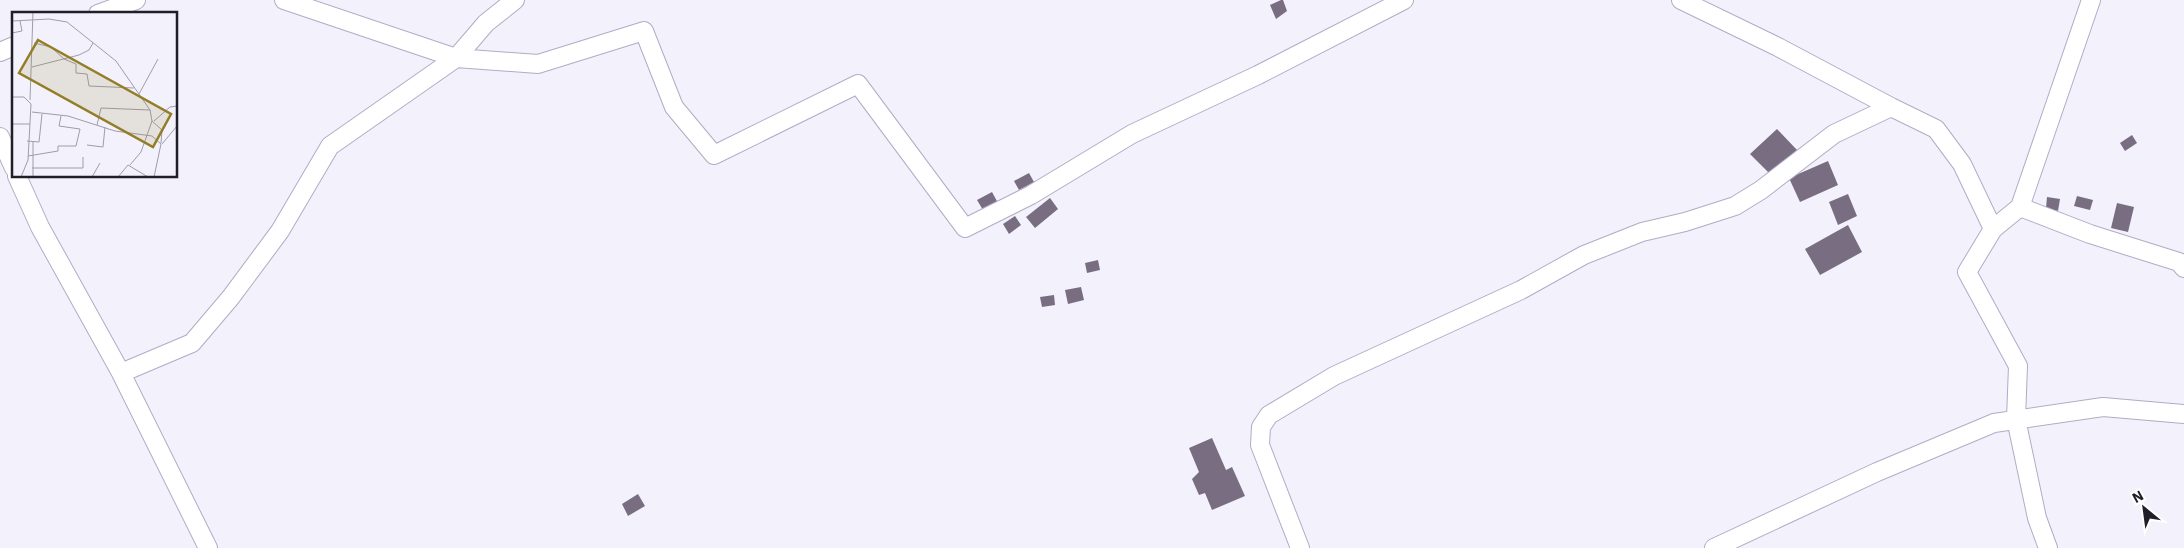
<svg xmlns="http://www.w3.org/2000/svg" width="2184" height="548" viewBox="0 0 2184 548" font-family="'IBM Plex Sans',sans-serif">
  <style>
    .building { fill: #796d82 }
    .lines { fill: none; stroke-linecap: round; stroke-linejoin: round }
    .street-casing { stroke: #b1acc5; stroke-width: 20 }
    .street { stroke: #fff; stroke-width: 18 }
    .inset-road { fill: none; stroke: #9f9da7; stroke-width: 1 }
    .view { fill: #937e25; fill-opacity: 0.15; stroke: #937e25; stroke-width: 2.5 }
    .inset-edge { fill: none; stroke: #201e27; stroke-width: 2.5 }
  </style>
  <rect width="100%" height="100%" fill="#f3f1fc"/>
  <path class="building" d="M1281,0H1283L1287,11L1276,19L1270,5Z
    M1777,129L1797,150L1771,175L1750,154Z
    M2132,135L2137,143L2125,151L2120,143Z
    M1828,161L1838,185L1800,202L1789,178Z
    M1029,173L1034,182L1019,190L1014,181Z
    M992,192L998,203L983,210L977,200Z
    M1848,194L1857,216L1838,225L1829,202Z
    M2077,196L2093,200L2090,210L2074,206Z
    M2047,197L2060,199L2058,211L2046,208Z
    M1050,198L1058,209L1035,228L1026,217Z
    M2117,203L2134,207L2128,232L2111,228Z
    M1015,216L1021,225L1009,234L1003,224Z
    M1848,225L1862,252L1820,275L1805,249Z
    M1098,260L1100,270L1087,273L1085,263Z
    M1081,287L1084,300L1068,304L1065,290Z
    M1054,295L1055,305L1042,307L1040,297Z
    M1212,438L1226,470L1232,467L1245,496L1212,510L1205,493L1199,495L1192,479L1199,472L1189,448Z
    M638,494L645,506L628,516L622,504Z"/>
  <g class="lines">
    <defs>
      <path id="street" d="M284,0L456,58L538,64L644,31L674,107L714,155L858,84L965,228L1031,195L1132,134L1258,75L1404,0
        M98,14L136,0
        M0,52L14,46
        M1891,107L1936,129L1962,164L1993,229L2020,207L2091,0
        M0,137L14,168
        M17,176L40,227L121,373L208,548
        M2020,207L2090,234L2179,262L2184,268
        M1993,229L1967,272L2018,366L2016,419L2037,518L2048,548
        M121,373L192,343L231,297L280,231L330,146L456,58L486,23L515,0
        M1300,548L1260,445L1261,427L1269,415L1334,376L1521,290L1584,255L1642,232L1685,222L1735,206L1761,190L1834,134L1891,107L1778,47L1681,0
        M1714,548L1877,472L1994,423L2103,407L2184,414"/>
    </defs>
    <use href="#street" class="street-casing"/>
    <use href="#street" class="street"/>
  </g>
  <g transform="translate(12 12)">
    <rect width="165" height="165" fill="#f3f1fc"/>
    <path class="inset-road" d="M0,9L37,7L55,10L104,49L138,98L89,96L85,113M0,21L10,19L8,9M22,31L39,35L52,47L64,52V61L75,62L77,74L122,76M20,55L67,43L77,38L81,31M127,82L146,47M0,85H12L19,92L16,148L9,165M18,88L21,0M138,98L140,109L150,118L149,131M20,100L56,104L103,119L140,124L149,132L142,165M142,109L158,95L165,94M0,112H18M15,129L27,130L30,102M150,132L165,114M75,133L91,135L93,115M16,144L46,139V134H64L68,117L47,114L49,104M118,153L129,140L140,109M20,156H71V145M21,165V130M80,165L88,151M106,165L116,153L136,165"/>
    <path class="view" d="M26,28L159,102L141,135L7,61Z"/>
    <rect width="165" height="165" class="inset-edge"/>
  </g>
  <g transform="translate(2144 508) rotate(331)" stroke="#ffffff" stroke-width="4" paint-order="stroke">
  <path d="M0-4L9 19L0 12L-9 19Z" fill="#201e27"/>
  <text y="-8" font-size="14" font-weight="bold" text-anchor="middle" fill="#201e27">N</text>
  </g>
</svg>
